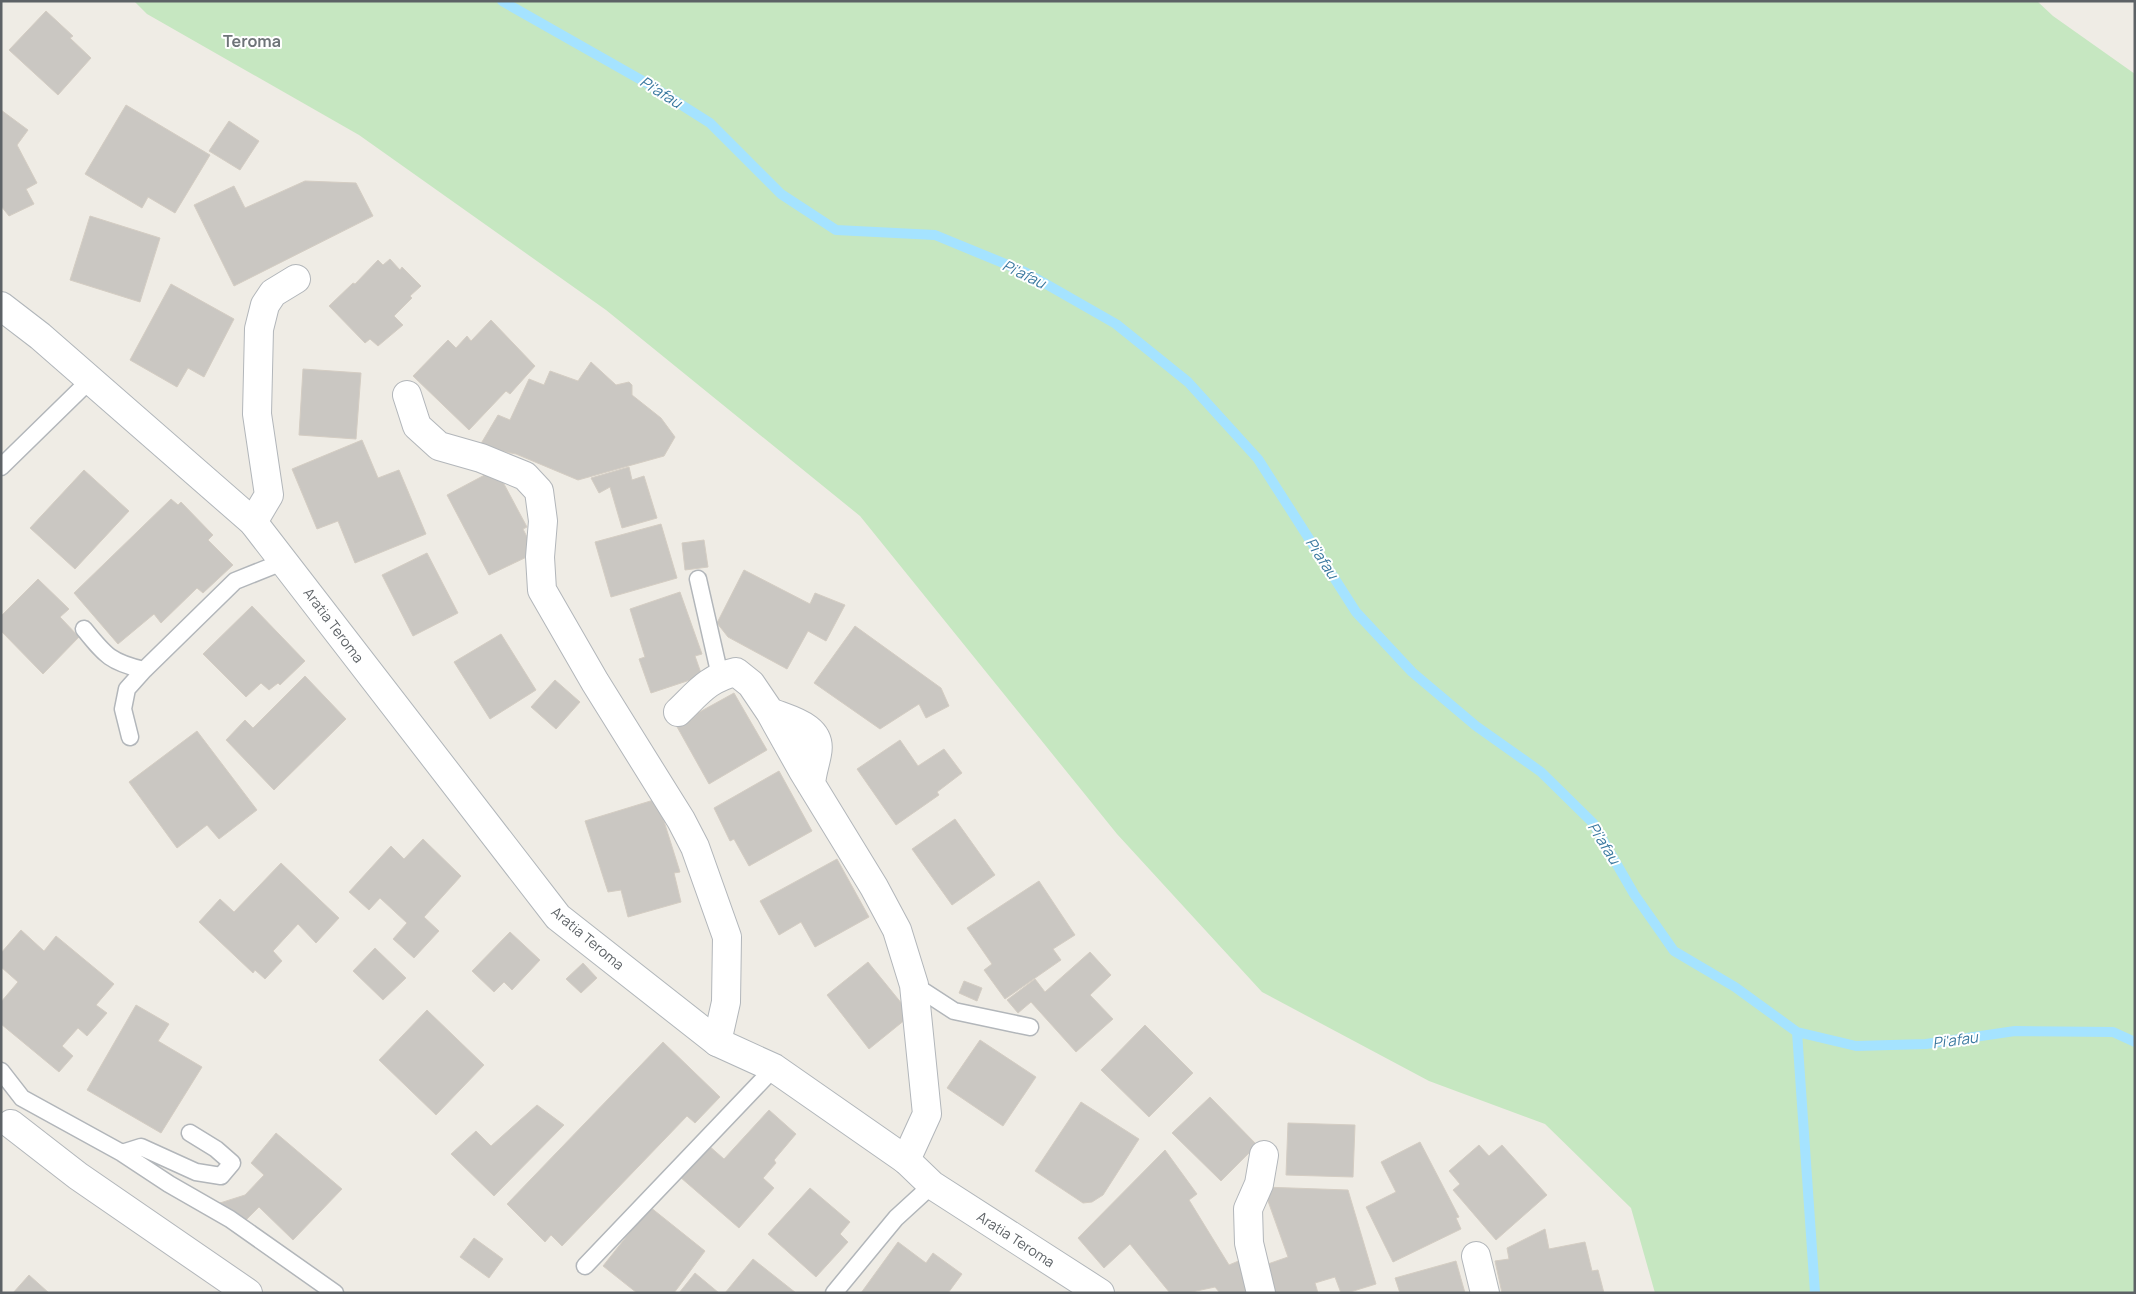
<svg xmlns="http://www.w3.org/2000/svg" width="2136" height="1294" viewBox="0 0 2136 1294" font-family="Manrope,sans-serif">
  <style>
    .green { fill: #c6e7c1 }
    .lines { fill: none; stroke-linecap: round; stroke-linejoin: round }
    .stream { stroke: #a5e3ff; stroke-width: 10 }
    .building { fill: #cac7c2; stroke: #d4cdc3 }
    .service-casing { stroke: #b2b6ba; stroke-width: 19 }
    .minor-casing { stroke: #b2b6ba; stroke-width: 30 }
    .secondary-casing { stroke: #b1b6ba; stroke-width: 30 }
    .service { stroke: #fff; stroke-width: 16 }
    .minor { stroke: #fff; stroke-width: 28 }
    .secondary { stroke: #fff; stroke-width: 28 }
    .labels { text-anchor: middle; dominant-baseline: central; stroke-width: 4; stroke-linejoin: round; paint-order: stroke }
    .street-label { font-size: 14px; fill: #5d6266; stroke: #fff }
    .water-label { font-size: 15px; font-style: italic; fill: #3b79a0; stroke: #fff }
    .quarter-label { font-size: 16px; font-weight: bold; fill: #6e7478; stroke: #fff }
  </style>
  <rect width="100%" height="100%" fill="#efece5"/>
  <path class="green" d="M134,1H2037L2053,16L2135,74V1293H1655L1631,1208L1545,1124L1429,1081L1262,992L1117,834L860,516L606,310L359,135L147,14Z"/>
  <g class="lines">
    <path class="stream" d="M502,1L650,85L710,123L781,194L836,230L935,235L1025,272L1116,324L1188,382L1258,459L1356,612L1412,672L1476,726L1541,772L1593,823L1634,894L1674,951L1735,987L1797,1032L1856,1046L1926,1044L2015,1031L2113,1032L2135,1042
      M1797,1032L1815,1293"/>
  </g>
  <path class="building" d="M46,11L73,36L70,38L91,58L58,95L9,50Z
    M126,105L210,155L175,213L148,197L142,208L85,174Z
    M1,110L28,130L17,145L37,183L26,189L34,204L9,216L1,206Z
    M229,121L259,141L240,170L209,151Z
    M305,181L356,183L373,216L234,286L194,205L234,186L245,208Z
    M90,216L160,238L140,302L70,280Z
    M390,259L400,270L402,267L421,286L410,296L412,298L394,316L403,325L378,346L370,339L365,343L329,306L353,283L355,284L378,260L383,265Z
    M171,284L234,319L204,377L188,368L177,387L130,360Z
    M491,320L535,366L510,394L506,391L469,430L413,376L448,340L456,348L467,336L471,341Z
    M591,362L616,385L629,382L632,385V395L661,418L675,437L664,456L578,480L516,454L479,447L498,415L510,420L529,379L544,385L550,371L578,381Z
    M303,369L361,373L356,439L299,435Z
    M362,440L378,478L399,470L426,534L355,563L338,521L317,529L292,469Z
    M629,467L632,480L644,476L657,518L622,528L610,487L599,493L591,478Z
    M496,469L527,527L523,529L535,553L489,575L447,495Z
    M84,470L129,511L75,569L30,528Z
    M171,499L178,505L181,502L213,535L208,540L233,565L203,593L197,588L161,623L154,614L118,644L74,593Z
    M661,524L677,578L611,597L595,542Z
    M704,540L708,567L685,570L682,543Z
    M427,553L458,613L413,636L382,575Z
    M744,570L810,604L815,593L845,605L826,641L808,631L787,669L728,637L717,623Z
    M38,579L69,609L60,617L79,637L43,674L1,631V616Z
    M680,592L702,654L695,656L702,676L651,693L639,659L645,657L630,609Z
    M252,606L305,661L280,685L278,683L269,690L261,683L246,697L203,654Z
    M855,626L941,688L949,706L926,718L919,704L880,729L814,683Z
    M501,634L536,690L490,719L454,662Z
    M305,676L346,719L274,790L226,740L245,720L253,728Z
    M555,680L580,702L556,729L531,707Z
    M734,693L767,750L709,784L676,725Z
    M197,731L257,810L219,839L207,825L177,848L129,782Z
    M900,740L918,766L944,749L962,773L937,792L939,795L896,825L857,769Z
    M779,771L812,831L749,866L734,839L730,841L714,808Z
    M657,799L680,872L674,873L681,902L628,917L621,890L608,892L585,821Z
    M955,819L995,875L952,905L912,849Z
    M423,839L461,876L424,917L439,931L414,958L393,939L407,923L380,898L369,910L349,892L391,846L404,859Z
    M837,859L869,917L815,947L801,922L779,935L760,901Z
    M281,863L339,918L316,943L298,924L273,951L282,961L265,979L255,970L253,973L199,922L220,899L234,912Z
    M1039,881L1075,935L1053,949L1061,960L1005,999L984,970L992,964L967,928Z
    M21,930L44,951L56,936L114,984L96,1005L107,1013L87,1036L78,1028L62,1046L73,1056L59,1072L1,1024V1002L18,982L1,967V953Z
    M510,932L540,960L512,990L504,982L494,992L472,971Z
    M375,948L406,978L383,1000L353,971Z
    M1090,952L1111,975L1090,995L1113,1019L1076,1052L1031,1002L1018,1013L1007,1000L1035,979L1045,992Z
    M868,962L911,1015L869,1049L827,995Z
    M583,963L597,978L581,993L566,979Z
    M964,981L982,988L977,1001L959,993Z
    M136,1005L169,1024L158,1041L202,1067L161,1133L87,1090Z
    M427,1010L484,1065L436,1115L379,1060Z
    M1145,1025L1193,1073L1149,1117L1101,1070Z
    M980,1040L1036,1077L1003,1126L947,1088Z
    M663,1042L720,1097L695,1123L687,1116L562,1246L551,1235L545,1242L507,1204Z
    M1210,1097L1257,1145L1221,1181L1172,1133Z
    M1081,1102L1139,1139L1103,1195L1092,1202L1083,1203L1035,1171Z
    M537,1105L564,1125L494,1196L451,1154L476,1131L491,1146Z
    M769,1110L796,1134L774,1160L776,1163L763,1178L774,1188L739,1228L680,1177L708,1145L724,1159Z
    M1288,1123L1355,1125L1353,1177L1286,1175Z
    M276,1133L342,1189L293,1240L259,1207L246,1220L220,1203L245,1195L264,1175L251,1163Z
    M1420,1142L1459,1217L1456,1218L1461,1229L1393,1262L1366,1207L1396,1192L1381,1162Z
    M1479,1145L1489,1156L1502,1145L1547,1195L1496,1240L1453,1190L1460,1184L1449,1171Z
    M1165,1150L1197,1194L1189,1200L1229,1265L1241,1260L1249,1293H1220L1215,1287L1187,1293H1170L1130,1244L1104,1268L1078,1238Z
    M1263,1187L1348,1190L1376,1284L1347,1293H1341L1335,1277L1315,1283L1318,1293H1275L1265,1265L1288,1257Z
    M810,1188L850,1222L840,1234L848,1242L816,1277L768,1234Z
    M650,1207L705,1251L674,1293H637L603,1266Z
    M1545,1229L1549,1249L1585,1242L1592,1271L1598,1270L1604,1293H1502L1495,1261L1509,1259L1507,1248Z
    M474,1238L503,1259L489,1278L460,1257Z
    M898,1242L926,1263L933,1253L962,1274L948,1293H861Z
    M753,1259L796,1293H725Z
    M1456,1261L1465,1293H1400L1395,1278Z
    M695,1273L719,1293H679Z
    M29,1275L49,1293H13Z"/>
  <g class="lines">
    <defs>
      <path id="service" d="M1,467L90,380
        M698,579L720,676
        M84,629C105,655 110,662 144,670
        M130,737L123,709L127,689L144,670L235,581L285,561
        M914,985L954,1011L1030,1027
        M1,1071L22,1098L122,1153L169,1184L230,1219L335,1293
        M122,1153L141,1147L196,1172L221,1176L232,1163L216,1149L190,1133
        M585,1266L774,1068
        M834,1293L896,1218L932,1185"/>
      <path id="minor" d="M407,395L417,426L439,446L481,458L525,476L539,491L543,521L540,557L542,590L595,682L681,820L695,847L727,937L726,1002L717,1042
        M253,522L269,495L257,414L259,329L265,305L273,293L296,279
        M678,712C698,693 708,678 736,672L751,684L770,712L803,771L874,887L897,930L914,985L927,1114L906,1160
        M770,712C789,720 823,726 817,754C815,765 812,772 811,784
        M11,1124L78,1176L248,1293
        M1476,1256L1485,1293
        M1261,1293L1249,1243L1248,1209L1259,1184L1264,1155"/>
      <path id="secondary" d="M1,306L40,336L253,522L558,917L717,1042L774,1068L906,1160L932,1185L1100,1293"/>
    </defs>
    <use href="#service" class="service-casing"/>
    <use href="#minor" class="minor-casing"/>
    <use href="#secondary" class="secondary-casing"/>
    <use href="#service" class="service"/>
    <use href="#minor" class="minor"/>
    <use href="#secondary" class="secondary"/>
  </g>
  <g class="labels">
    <g class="street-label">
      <text transform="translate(334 625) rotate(53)">Aratia Teroma</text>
      <text transform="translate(588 938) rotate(40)">Aratia Teroma</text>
      <text transform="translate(1016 1239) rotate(33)">Aratia Teroma</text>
    </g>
    <g class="water-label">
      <text transform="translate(661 92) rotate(32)">Pi'afau</text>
      <text transform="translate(1024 274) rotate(26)">Pi'afau</text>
      <text transform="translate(1322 558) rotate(57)">Pi'afau</text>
      <text transform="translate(1604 843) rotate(58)">Pi'afau</text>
      <text transform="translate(1955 1040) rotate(-8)">Pi'afau</text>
    </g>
    <g class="quarter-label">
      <text x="252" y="41">Teroma</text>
    </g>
  </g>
  <rect width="2136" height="1294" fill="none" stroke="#5d6266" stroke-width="5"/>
</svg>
